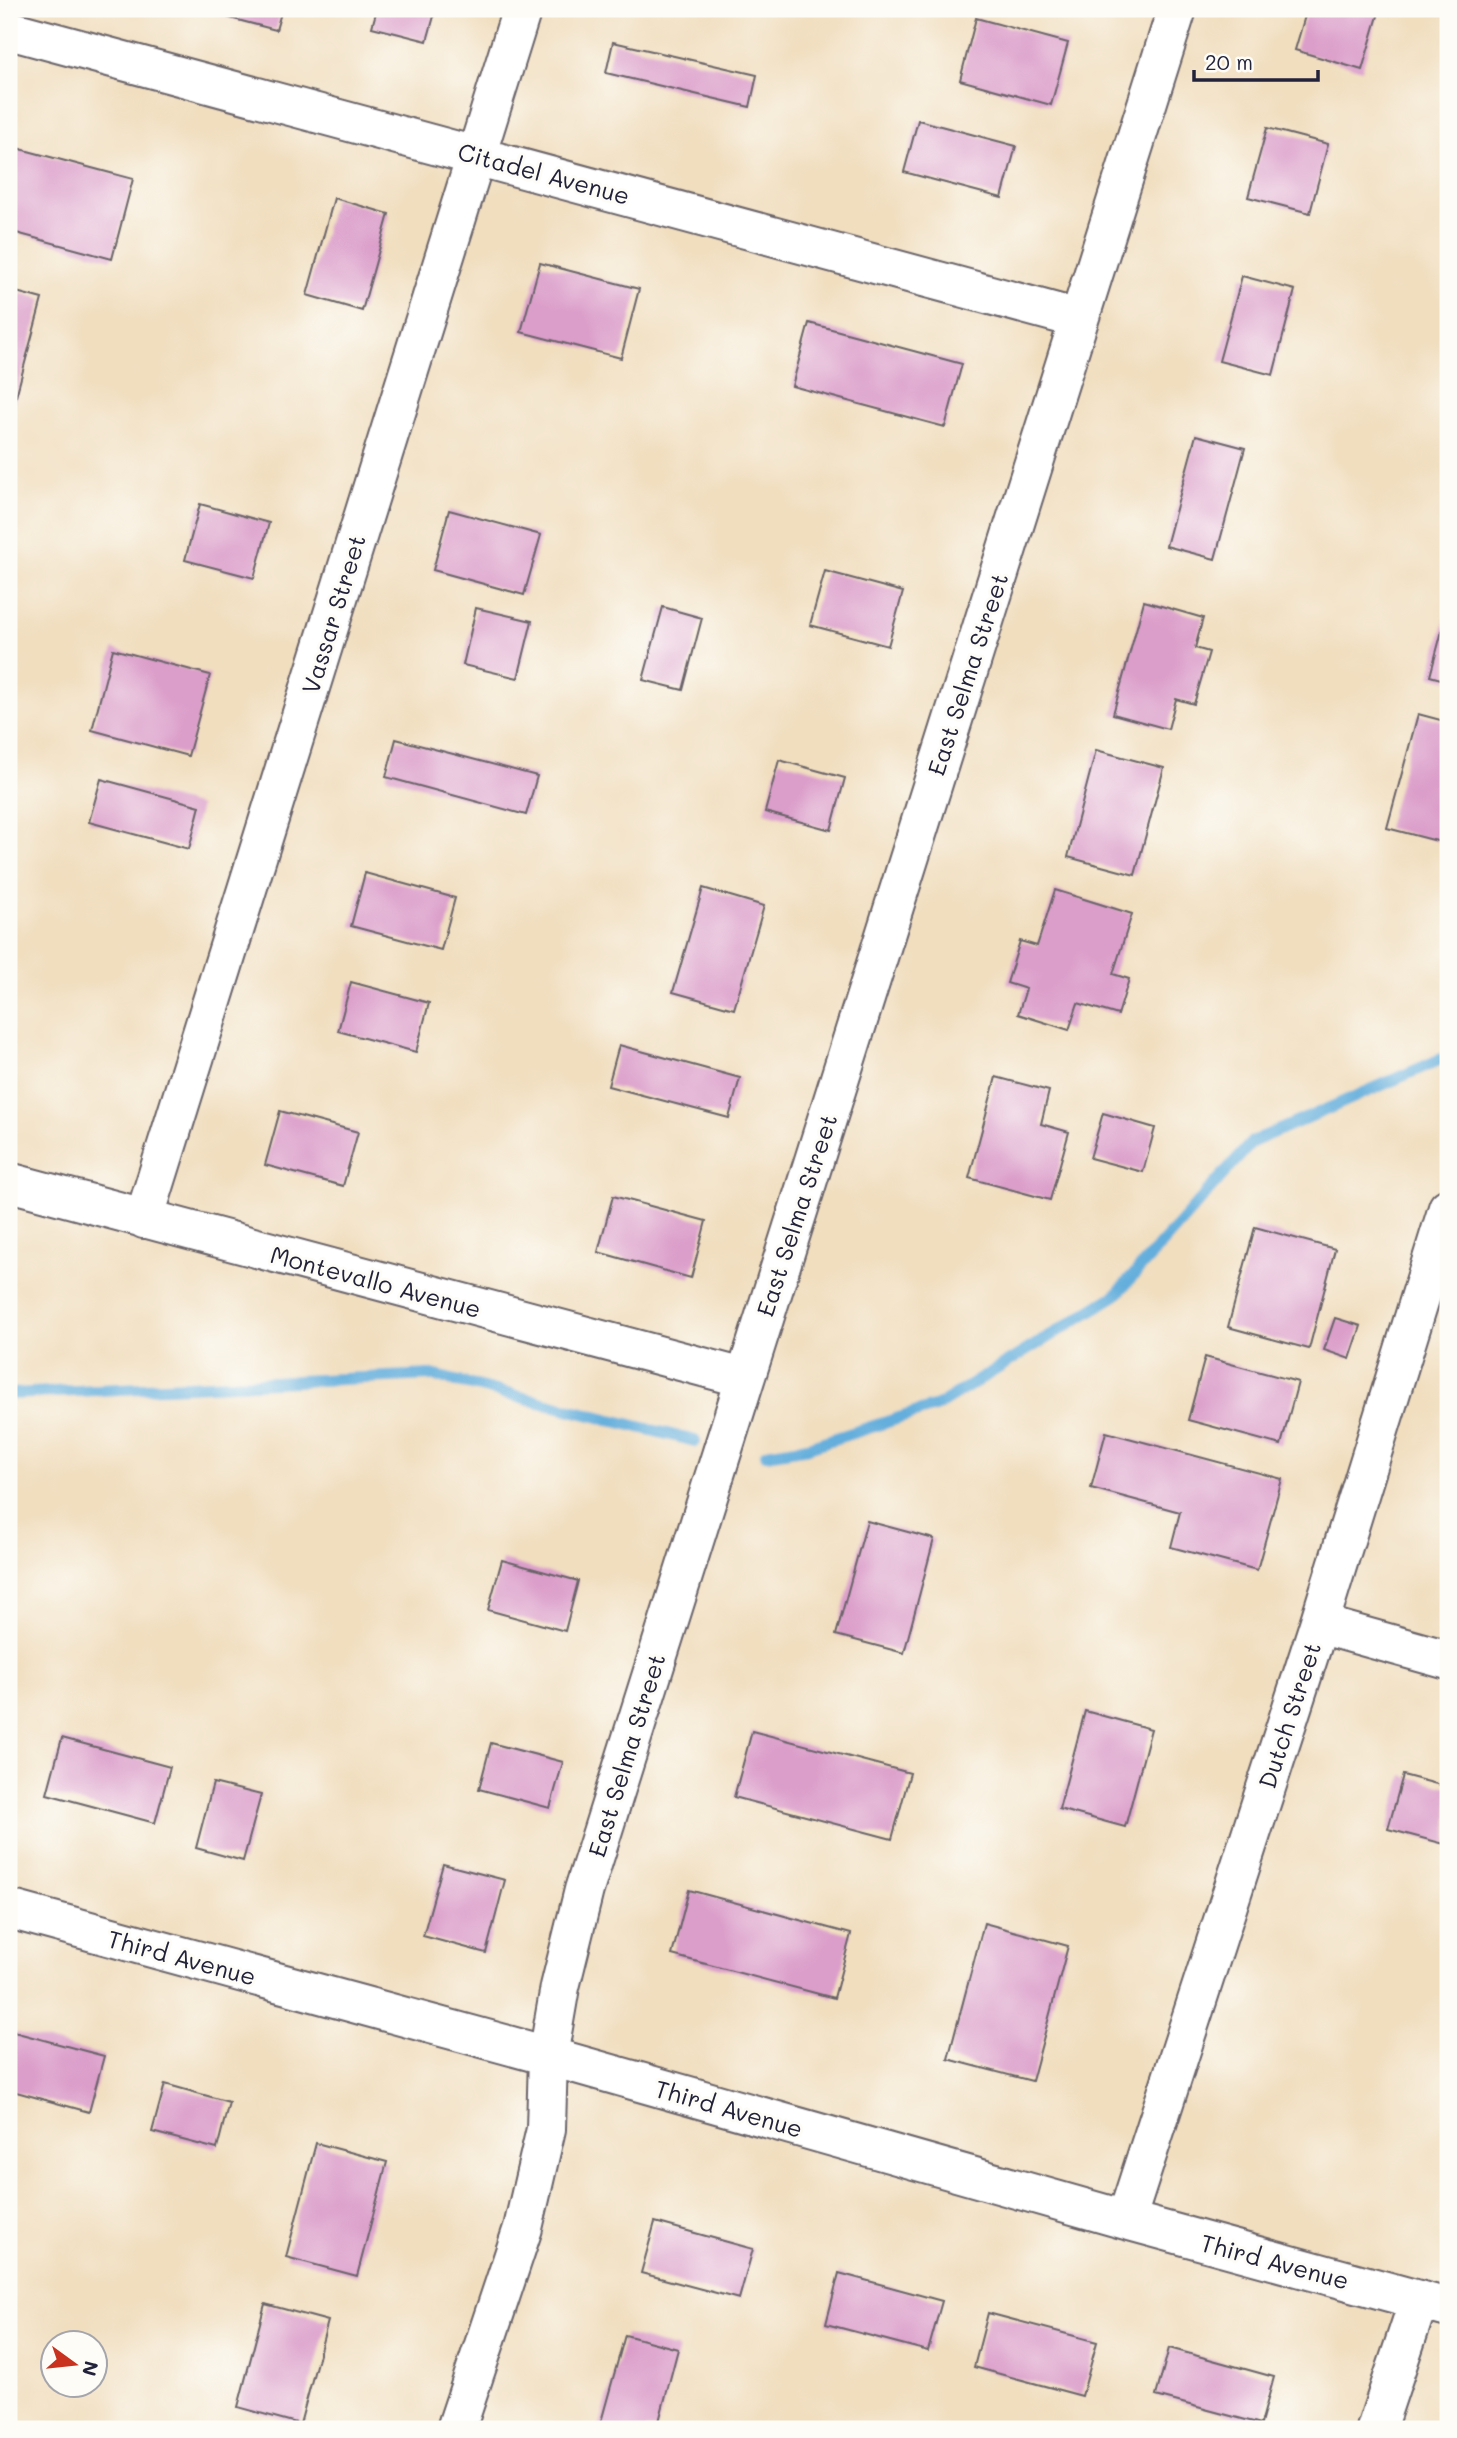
<svg xmlns="http://www.w3.org/2000/svg" width="1457" height="2438" viewBox="0 0 1457 2438" font-family="Mali,sans-serif">
  <style>
    .lines { fill: none; stroke-linecap: round; stroke-linejoin: round }
    .stream { stroke: #64aedc; stroke-width: 12 }
    .building { fill: #db9eca }
    .minor-casing { stroke: #6a6469; stroke-width: 42 }
    .minor { stroke: #fff; stroke-width: 38 }
    .labels { text-anchor: middle; dominant-baseline: central; stroke-width: 6; stroke-linejoin: round; paint-order: stroke }
    .street-label { font-size: 24px; fill: #22223b; stroke: #fdfcf7 }
  </style>
  <rect width="100%" height="100%" fill="#fdfcf7"/>
  <filter id="ink" filterUnits="userSpaceOnUse"><feTurbulence type="fractalNoise" baseFrequency=".0143" numOctaves="2"/><feDisplacementMap in="SourceGraphic" scale="14" xChannelSelector="R" yChannelSelector="G"/><feConvolveMatrix kernelMatrix="1 2 1 2 8 2 1 2 1" color-interpolation-filters="sRGB"/></filter>
  <filter id="wash" filterUnits="userSpaceOnUse"><feTurbulence type="fractalNoise" baseFrequency=".00686" numOctaves="4" result="noise"/><feDisplacementMap in="SourceGraphic" scale="28" xChannelSelector="R" yChannelSelector="G"/><feGaussianBlur stdDeviation="1.57" result="paint"/><feColorMatrix in="noise" values="0 0 0 0 0 0 0 0 0 0 0 0 0 0 0 0 0 1.4 0 .05"/><feComposite in="paint" operator="in"/></filter>
  <g filter="url(#wash)">
    <rect width="100%" height="100%" fill="#f1debf"/>
    <g class="lines">
      <path class="stream" d="M9,1394L432,1375L695,1441
        M766,1454L808,1447L937,1406L1116,1295L1252,1142L1448,1056"/>
    </g>
    <g id="blocks">
      <path class="building" d="M212,9H282L276,30L211,13Z
        M377,9H436L427,41L372,27Z
        M1307,9H1380L1362,70L1295,50Z
        M976,18L1068,43L1051,105L960,80Z
        M613,42L757,75L750,107L606,73Z
        M918,120L1016,146L1002,198L904,172Z
        M1267,128L1328,144L1310,213L1248,197Z
        M9,146L133,179L112,259L9,231Z
        M334,198L389,214L362,311L307,295Z
        M540,263L639,289L621,358L521,332Z
        M1242,276L1295,290L1273,375L1219,361Z
        M9,290L42,299L10,419H9Z
        M809,323L962,364L945,427L792,386Z
        M1196,435L1245,448L1215,559L1166,546Z
        M200,504L269,523L254,578L185,560Z
        M449,510L541,535L524,595L433,570Z
        M825,571L903,592L888,646L810,625Z
        M1144,601L1203,618L1195,648L1209,652L1194,704L1176,699L1168,729L1113,714Z
        M663,607L702,618L683,690L643,680Z
        M476,608L532,621L518,678L463,665Z
        M1447,612H1448V681L1430,676Z
        M113,649L210,675L188,756L92,730Z
        M1418,714L1448,722V817L1441,842L1387,828Z
        M396,739L537,776L526,815L386,777Z
        M1096,750L1164,768L1135,875L1068,857Z
        M779,760L845,778L831,830L765,812Z
        M101,779L200,806L189,849L89,822Z
        M365,873L455,898L441,950L351,926Z
        M703,888L764,906L734,1009L673,992Z
        M1055,890L1132,914L1113,974L1129,979L1118,1015L1078,1003L1069,1030L1018,1014L1026,989L1007,983L1020,941L1037,946Z
        M351,982L429,1003L416,1052L338,1031Z
        M619,1045L740,1078L729,1118L608,1086Z
        M996,1077L1049,1091L1041,1124L1069,1132L1050,1200L969,1178Z
        M280,1111L358,1132L343,1186L265,1165Z
        M1103,1113L1155,1128L1143,1172L1090,1158Z
        M613,1196L706,1221L691,1278L598,1252Z
        M1255,1227L1335,1249L1309,1349L1228,1327Z
        M1335,1318L1361,1326L1350,1359L1324,1350Z
        M1205,1357L1298,1382L1281,1445L1188,1420Z
        M1106,1432L1282,1479L1257,1570L1171,1547L1180,1512L1091,1488Z
        M867,1521L934,1539L904,1653L836,1635Z
        M502,1560L578,1581L565,1631L488,1610Z
        M1085,1711L1151,1729L1125,1827L1059,1809Z
        M752,1731L910,1773L892,1839L734,1797Z
        M62,1738L170,1767L155,1823L47,1794Z
        M491,1743L563,1762L550,1808L479,1789Z
        M1403,1775L1448,1787V1845L1388,1829Z
        M213,1783L261,1795L243,1861L196,1848Z
        M443,1864L505,1880L486,1953L423,1936Z
        M689,1890L851,1934L834,1998L672,1955Z
        M984,1923L1068,1946L1032,2081L948,2059Z
        M10,2031L104,2056L89,2112L9,2090Z
        M165,2084L229,2102L217,2149L152,2132Z
        M316,2143L387,2162L357,2276L286,2257Z
        M655,2222L753,2249L739,2299L641,2273Z
        M839,2273L942,2301L928,2351L826,2324Z
        M265,2304L328,2321L300,2424L238,2407Z
        M988,2313L1097,2342L1082,2396L974,2367Z
        M625,2335L678,2349L657,2429H599Z
        M1169,2348L1274,2377L1261,2424L1156,2396Z"/>
    </g>
  </g>
  <g filter="url(#ink)">
    <use href="#blocks" fill-opacity="0" stroke="#6a6469" stroke-width="2"/>
    <g class="lines">
      <defs>
        <path id="minor" d="M9,30L1079,319
          M9,1182L744,1378
          M144,1219L522,9
          M1319,1624L1448,1660
          M9,1909L548,2056L1126,2220L1448,2308
          M1126,2220L1319,1624L1448,1208
          M456,2429L523,2228L546,2129L548,2056L560,1987L584,1890L1177,9
          M1376,2429L1419,2300"/>
      </defs>
      <use href="#minor" class="minor-casing"/>
      <use href="#minor" class="minor"/>
    </g>
  </g>
  <g class="labels">
    <g class="street-label">
      <text transform="translate(544 173) rotate(15)">Citadel Avenue</text>
      <text transform="translate(333 614) rotate(-73)">Vassar Street</text>
      <text transform="translate(967 674) rotate(-72)">East Selma Street</text>
      <text transform="translate(796 1215) rotate(-72)">East Selma Street</text>
      <text transform="translate(376 1281) rotate(15)">Montevallo Avenue</text>
      <text transform="translate(1289 1715) rotate(-72)">Dutch Street</text>
      <text transform="translate(626 1755) rotate(-73)">East Selma Street</text>
      <text transform="translate(182 1957) rotate(15)">Third Avenue</text>
      <text transform="translate(729 2108) rotate(16)">Third Avenue</text>
      <text transform="translate(1275 2261) rotate(15)">Third Avenue</text>
    </g>
  </g>
  <rect width="1457" height="2438" fill="none" stroke="#fdfcf7" stroke-width="35"/>
  <g transform="translate(74 2364) rotate(105)"><circle r="33" fill="#fdfcf7" stroke="#a5a5ac" stroke-width="2"/>
  <path d="M0-5L12 26L0 18L-12 26Z" fill="#c8321e"/>
  <text y="-10" font-size="19" font-weight="bold" text-anchor="middle" fill="#22223b">N</text>
  </g>
  <path d="M1194 70v10h124v-10" fill="none" stroke="#22223b" stroke-width="3.5"/>
  <text x="1205" y="70" font-size="21" fill="#22223b" stroke="#fdfcf7" stroke-width="5" paint-order="stroke">20 m</text>
</svg>
